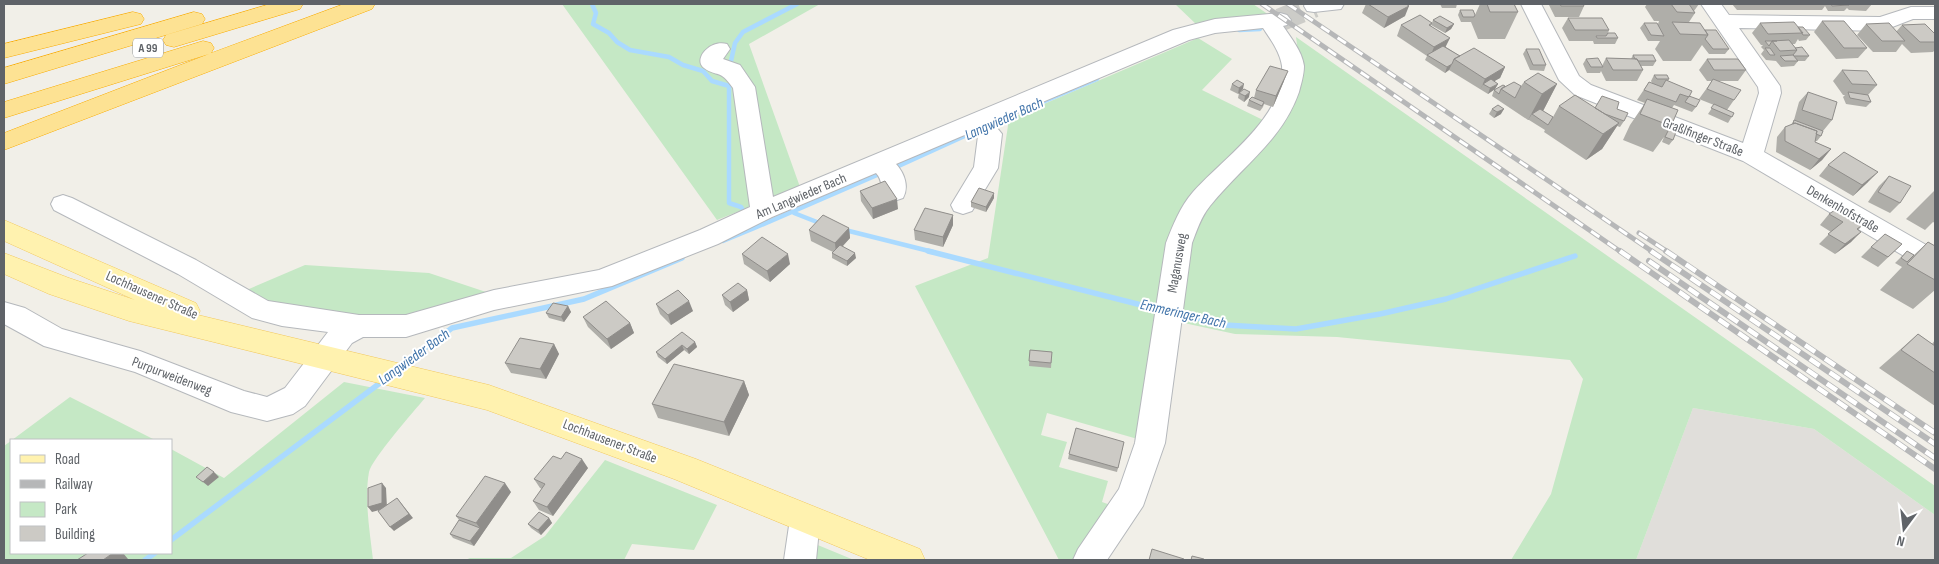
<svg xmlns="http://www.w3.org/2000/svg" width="1939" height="564" viewBox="0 0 1939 564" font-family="'Sofia Sans Condensed',sans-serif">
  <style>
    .industrial { fill: #e0deda }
    .green { fill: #c5e8c5 }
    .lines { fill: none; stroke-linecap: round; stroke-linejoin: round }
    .stream-far1 { stroke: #aadaff; stroke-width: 4.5 }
    .stream { stroke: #aadaff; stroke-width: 5.5 }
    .minor-tunnel { stroke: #ccccc8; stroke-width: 23; stroke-dasharray: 23 11; stroke-linecap: butt }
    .minor-casing { stroke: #b5b8bc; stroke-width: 2 }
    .major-casing { stroke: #f2c960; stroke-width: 1 }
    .highway-casing { stroke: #f9ab00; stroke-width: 1 }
    .minor { fill: #fff; fill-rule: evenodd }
    .major { fill: #fff2af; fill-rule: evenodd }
    .highway { fill: #fde293; fill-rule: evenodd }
    .rail-far1-casing { stroke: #b6b7b8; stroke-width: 5 }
    .rail-casing { stroke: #b6b7b8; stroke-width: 6 }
    .rail-far1 { stroke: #fff; stroke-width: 3; stroke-dasharray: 10; stroke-linecap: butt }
    .rail { stroke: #fff; stroke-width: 4.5; stroke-dasharray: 12; stroke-linecap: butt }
    .wall { fill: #afaea9 }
    .shaded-wall { fill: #8f8d8a }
    .building { fill: #cccac5; stroke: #8f8d8a }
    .labels { text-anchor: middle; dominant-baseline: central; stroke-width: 4; stroke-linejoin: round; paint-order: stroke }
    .shield { fill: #fff; stroke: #8f9295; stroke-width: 1 }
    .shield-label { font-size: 12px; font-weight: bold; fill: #5f6368 }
    .street-label { font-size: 14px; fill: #5f6368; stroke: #fff }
    .water-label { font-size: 15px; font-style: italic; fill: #4174aa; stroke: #fff }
  </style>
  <rect width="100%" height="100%" fill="#f1efe8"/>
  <path class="industrial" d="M1693,408L1814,429L1935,515V560H1636Z"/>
  <path class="green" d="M562,4H820L749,44L800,187L717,220Z
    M1175,4H1253L1272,17L1197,25Z
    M1296,37L1935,486V515L1814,429L1693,408L1636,560H1511L1551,494L1583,379L1570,360L1337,337L1235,334L1170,320L1186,232L1253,154L1299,59Z
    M1198,38L1232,59L1202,90L1267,122L1196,198L1148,442L1047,413L1041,435L1067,442L1059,467L1108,481L1102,502L1116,507L1083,560H1059L915,286L988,258L1009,119Z
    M305,265L429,273L486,292L423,314L395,320L295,313L242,292Z
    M344,382L425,398C414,411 372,459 369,472C364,500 370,532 373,560H4V446L70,397L155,440H11V553H171V449L224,478Z
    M605,460L717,505L694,550L632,544L624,560H465L470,558H511L545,536Z
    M808,541L854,560H802Z"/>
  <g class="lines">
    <path class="stream-far1" d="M592,4L596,13L593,24L609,33L617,42L630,50L669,57L683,65L703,71L712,81L729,86V203L741,207L747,216
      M1239,30L1260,29
      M731,61L735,43L743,32L797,4
      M1026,109L1097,79
      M987,126L1016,113
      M892,169L980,129
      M794,213L822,224
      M752,229L884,172
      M845,230L933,252
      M723,241L752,229L751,222"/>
    <path class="stream" d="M928,251L1161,310
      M1177,313L1225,325L1296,329L1380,314L1446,299L1575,256
      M398,368L452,328L584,299L682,258
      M171,540L384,380
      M145,560L155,553"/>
    <path class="minor-tunnel" d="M1280,20L1314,6"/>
    <defs>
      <path id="minor" d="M1305,4H1344L1341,9L1314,12L1307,11L1304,6Z
        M1521,4H1541L1579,76L1591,85L1743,143L1759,93L1758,87L1701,4H1721L1729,15L1880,17L1911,7H1935V19H1913L1882,31L1739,28L1780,86L1781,93L1764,152L1935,250V272L1926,269L1743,161L1575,95L1559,80Z
        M1280,13L1287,15L1291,20L1287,25L1283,26C1291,38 1302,51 1304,66C1304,75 1301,84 1299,92C1282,141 1241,167 1210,206C1201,217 1197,230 1192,243L1165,443L1143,506L1107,560H1073L1078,549L1119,489L1135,443L1166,243C1173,225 1180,207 1193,192C1222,159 1286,116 1282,66C1280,52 1271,40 1263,28L1215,33L1189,40L993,123L1002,134L998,168L972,211L963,214L954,211L951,205L974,167L978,136L974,131L896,164C905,174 909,187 903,198L894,201L885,198C881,190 883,180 876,173L772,217L718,244L612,286L494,310L406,337H363L352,343L305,406L293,414L267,421L231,412L135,372L44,346L4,324V302L25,308L62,329L140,351L244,391L267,397L285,388L328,332L282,326L252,318L178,274L54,210L51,204L54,198L63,195L72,198L196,260L268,301L359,315H406L494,290L599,270L700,230L750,207L733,88C719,68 718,78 704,68C693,60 709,39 727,44L730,49L723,59L740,65L755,87L773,197L1173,30L1215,19Z
        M805,505L816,509L820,519L816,560H784L790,519L794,509Z"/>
      <path id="major" d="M4,220L196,303L200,311L198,315L489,385L696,459L920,549L925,560H870L674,479L487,410L129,321L49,294L4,274V253L69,278L135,300L4,241Z"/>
      <path id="highway" d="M270,4H303L300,9L174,47L166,45L163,40L166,35Z
        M344,4H375L372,9L4,150V133L209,54L4,118V102L203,41L211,43L214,48L211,53Z
        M133,12L141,14L144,19L141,24L4,58V44Z
        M194,12L202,14L205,19L202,24L4,84V68Z"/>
    </defs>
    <use href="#minor" class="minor-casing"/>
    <use href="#major" class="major-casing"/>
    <use href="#highway" class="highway-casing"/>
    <use href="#minor" class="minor"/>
    <use href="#major" class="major"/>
    <use href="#highway" class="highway"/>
    <defs>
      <path id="rail-far1" d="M1262,4L1621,252
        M1288,4L1653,252
        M1639,233L1668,252"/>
      <path id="rail" d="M1620,251L1935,469
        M1651,251L1935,444
        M1666,251L1935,433
        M1649,261L1935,458"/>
    </defs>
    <use href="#rail-far1" class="rail-far1-casing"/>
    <use href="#rail" class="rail-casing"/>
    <use href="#rail-far1" class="rail-far1"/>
    <use href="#rail" class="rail"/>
  </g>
  <path class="wall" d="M1366,4H1406L1405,16L1384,28L1362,13Z
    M1440,4H1457L1456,8H1442Z
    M1480,4H1514L1518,12L1505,39H1478L1471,22H1461L1458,15L1460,10L1475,15Z
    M1550,4H1583L1584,6L1579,17H1555L1549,5Z
    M1647,4H1699L1694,11L1695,13L1689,22L1705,30L1729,49L1725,54H1709L1702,45L1691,61H1663L1655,49L1660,41H1648L1640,28L1644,23L1658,24L1659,21H1654L1645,7Z
    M1732,4H1875H1872L1866,11L1849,10L1847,8L1844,11H1828L1825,6L1822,10H1737Z
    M1568,18L1609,30L1608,33L1618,38L1615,44H1594L1593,41H1569L1562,28Z
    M1433,20L1454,24L1451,29L1445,33L1431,25V26L1446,47L1460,56L1505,67L1500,78L1494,81L1498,84L1495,89L1488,94L1449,70L1445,73L1425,60L1427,56L1397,36L1401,25L1432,23Z
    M1822,21L1867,48L1858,58L1836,59L1814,32Z
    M1760,23L1798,27L1810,35L1806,40L1799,41L1798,39L1795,44H1792L1795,48L1809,56L1805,61H1798L1794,66L1781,67L1776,61L1766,60L1761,54L1764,50L1761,47L1763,45H1761L1752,33Z
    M1866,24L1896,32L1902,25L1935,34V50L1933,52L1911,53L1902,44L1896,52H1873L1857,35Z
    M1526,49L1546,65L1544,71L1530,70L1523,54Z
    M1633,55L1656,61L1653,66H1641L1643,70L1637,81H1606L1601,71L1600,73H1587L1583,64L1586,59L1602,66L1606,58L1631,59Z
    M1707,59L1746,70L1738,81H1718L1734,100L1727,110L1734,113L1728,123L1708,114L1714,105L1699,99L1712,81H1707L1699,70Z
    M1842,70L1877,85L1868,95L1871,102L1866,107L1846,104L1843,97L1845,95H1843L1833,81Z
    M1654,75L1669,79L1668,81L1689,96L1696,107L1692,112L1674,105L1672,108L1671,126L1669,129L1673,140L1669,145L1662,142L1664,137L1653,152L1623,140L1630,125L1645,103L1637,100L1649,82L1652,83L1651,81Z
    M1284,81L1273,107L1264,104L1263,107L1260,111L1247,106L1249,100L1254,98L1256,90Z
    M1524,82L1557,84L1543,111L1553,117L1559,106L1617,109L1624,121L1620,127L1617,126L1602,149L1586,160L1544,132L1545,130L1529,120H1528L1492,96L1494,90L1505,86H1521Z
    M1232,84L1243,89L1238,94L1230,90Z
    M1808,92L1832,120L1823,131L1821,136L1817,141H1815V142L1831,149L1822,160L1810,170L1776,152L1777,137L1785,127L1791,125L1794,120L1799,102Z
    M1239,93L1249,97L1244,102L1238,98Z
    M1492,109L1501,114L1494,118L1489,114Z
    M1828,165L1868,182L1853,196L1819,176Z
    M1889,176L1900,203L1890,213L1868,202L1879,186Z
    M1935,190V223L1933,222L1925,230L1906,219Z
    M860,191L898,209L873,219L861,201Z
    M994,198L986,212L971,207V202Z
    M1829,214L1864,224L1858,230L1851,242L1835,254L1819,244L1831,232L1820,225Z
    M953,215V225L943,247L915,240L914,230Z
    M849,228L850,238L843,246L856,258L847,266L832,258V253L833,252L811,241L809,230Z
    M1928,242L1935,246V290L1913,309L1880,290L1902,267L1895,263L1907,251L1914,255Z
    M1902,244L1878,267L1861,257L1871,247Z
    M742,254L790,264L770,282L744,264Z
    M747,290L749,300L733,312L725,305L722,295Z
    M656,304L693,311L671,325L660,314Z
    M568,306L571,312L564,322L549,318L546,313Z
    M583,317L630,323L634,333L611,349L588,327Z
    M1918,334L1932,344L1935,340V406L1879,368Z
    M695,342L697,347L689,354L684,350L667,364L658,357L656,352Z
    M554,344L559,354L546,379L511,373L505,363Z
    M1030,350L1052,352L1051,368L1029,366Z
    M744,381L749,395L729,436L658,418L652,404Z
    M1124,442L1117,472L1068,459L1069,454Z
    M561,459L588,468L553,516L539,510L533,501L542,489L540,488L534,479Z
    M511,492L474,546L453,538L450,534L459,520L456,516Z
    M549,518L552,523L541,535L531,528L528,524Z"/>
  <path class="shaded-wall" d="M1409,6L1405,16L1384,28L1388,17Z
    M1454,24L1451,29L1445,33L1447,28Z
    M1450,38L1445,48L1430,57L1434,47Z
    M1452,64L1449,70L1445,73L1447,67Z
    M1505,67L1500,78L1486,86L1483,84L1480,90L1485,79Z
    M1288,71L1284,81L1273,107L1276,96Z
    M1244,84L1243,89L1238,94L1239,88Z
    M1498,84L1495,89L1488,94L1490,88Z
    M1557,84L1543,111L1532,114L1528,120L1542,94Z
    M1250,92L1249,97L1244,102L1245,96Z
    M1504,109L1501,114L1494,118L1497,112Z
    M1619,123L1602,149L1586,160L1603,134Z
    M1831,149L1822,160L1810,170L1819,159Z
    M1878,172L1868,182L1853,196L1862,185Z
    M994,193V198L986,212V207Z
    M897,199L898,209L873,219L872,208Z
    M953,215V225L943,247V237Z
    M849,228L850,238L836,253L835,243Z
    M1861,232L1851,242L1835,254L1845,244Z
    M855,253L856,258L847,266V261Z
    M788,254L790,264L770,282L767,271Z
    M747,290L749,300L733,312L730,302Z
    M689,301L693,311L671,325L668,315Z
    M568,306L571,312L564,322L561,317Z
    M630,323L634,333L611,349L607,339Z
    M695,342L697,347L689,354L687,349Z
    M554,344L559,354L546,379L540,369Z
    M682,345L684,350L667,364L665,359Z
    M744,381L749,395L729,436L724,422Z
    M582,459L588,468L553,516L547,507Z
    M214,472L219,477L208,486L203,482Z
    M382,483L386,488L387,508L372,512L368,507Z
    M505,483L511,492L474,546L470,541L480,528L476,523Z
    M397,498L413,518L394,531L390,527Z
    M549,518L552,523L541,535L538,530Z
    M113,553H123L128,559L126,560H103Z"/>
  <path class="building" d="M1368,4H1406L1409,6L1388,17Z
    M1487,4H1514L1518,12H1490Z
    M1560,4H1583L1584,6H1561Z
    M1671,4H1689L1695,13L1677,12Z
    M1831,4H1847L1849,5L1832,6Z
    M1460,10H1473L1475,15L1474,17H1463Z
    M1420,15L1432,23L1429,25L1450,38L1434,47L1401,25Z
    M1440,16L1454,24L1447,28L1433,20Z
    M1568,18H1602L1609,30H1575Z
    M1822,21H1844L1867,48H1844Z
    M1672,22L1700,23L1708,35L1680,34Z
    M1794,22L1803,33L1768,34L1760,23Z
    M1644,23H1657L1664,36L1651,35Z
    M1889,23L1905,41H1882L1866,24Z
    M1925,24L1935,34V42H1920L1902,25Z
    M1798,27H1803L1810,35H1803Z
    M1705,30H1716L1729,49H1713L1705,39L1708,35Z
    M1608,33H1615L1618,38H1597L1596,36H1606Z
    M1789,40L1797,50L1780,51L1772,41Z
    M1765,41H1777H1772L1769,46Z
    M1443,46L1460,56L1454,59L1452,64L1447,67L1427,55Z
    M1802,47L1809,56H1794L1793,55L1797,50L1795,48Z
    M1474,48L1505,67L1485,79L1454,59Z
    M1765,48H1770L1775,55H1770Z
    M1526,49H1539L1546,65H1533Z
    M1633,55H1653L1656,61H1638L1637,59H1635Z
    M1793,55L1798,61H1785L1780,56Z
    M1598,58L1603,67H1591L1586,59Z
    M1606,58L1637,59L1643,70H1613Z
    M1707,59H1738L1746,70H1714Z
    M1270,66L1288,71L1276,96L1256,90Z
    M1842,70L1867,71L1877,85L1852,84Z
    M1538,73L1557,84L1542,94L1524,82Z
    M1654,75H1667L1669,79H1657Z
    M1491,79L1498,84L1490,88L1483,84Z
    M1713,79L1741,90L1734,100L1707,89Z
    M1237,80L1244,84L1239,88L1232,84Z
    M1666,80L1692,91L1689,97L1680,94L1676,102L1644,90L1649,82L1662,87Z
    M1514,82L1521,86L1515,98L1501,89Z
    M1503,85L1505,86L1501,89L1499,94L1494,90Z
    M1244,89L1250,92L1245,96L1239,93Z
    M1808,92L1837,102L1832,120L1802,110Z
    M1848,92L1868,95L1871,102L1850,98Z
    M1575,95L1619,123L1603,134L1559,106Z
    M1602,96L1619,102L1617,109L1628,113L1624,121L1605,114L1595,108Z
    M1689,96L1700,100L1696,107L1685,102Z
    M1252,97L1264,102L1262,106L1249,100Z
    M1647,99L1678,110L1671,126L1640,114Z
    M1714,104L1734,113L1732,117L1711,108Z
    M1498,105L1504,109L1497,112L1492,109Z
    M1540,109L1553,117L1548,125L1532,114Z
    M1794,120L1823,131L1821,136L1816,134L1817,131L1795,123L1793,124Z
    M1795,123L1817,131L1815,142L1831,149L1819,159L1785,141V127Z
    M1669,129L1676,132L1673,140L1665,137Z
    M1844,152L1878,172L1862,185L1828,165Z
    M1889,176L1911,186L1900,203L1878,192Z
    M885,181L897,199L872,208L860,191Z
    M979,188L994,193L986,207L971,202Z
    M925,208L953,215L943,237L914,230Z
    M1838,208L1864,224L1857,229L1861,232L1845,244L1828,234L1843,222L1829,214Z
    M823,215L849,228L835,243L809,230Z
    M1885,234L1902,244L1888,257L1871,247Z
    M762,237L788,254L767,271L742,254Z
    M1928,242L1935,246V280L1907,264Z
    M840,245L855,253L847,261L832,253Z
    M1907,251L1914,255L1907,262L1901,258Z
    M738,283L747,290L730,302L722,295Z
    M678,290L689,301L668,315L656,304Z
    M606,301L630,323L607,339L583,317Z
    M553,303L568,306L561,317L546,313Z
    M682,332L695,342L687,349L682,345L665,359L656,352Z
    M1918,334L1935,346V373L1901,350Z
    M520,338L554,344L540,369L505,363Z
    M1030,350L1052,352L1051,363L1029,361Z
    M674,364L744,381L724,422L652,404Z
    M1076,428L1124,442L1118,468L1069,454Z
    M566,452L582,459L547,507L533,501L545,484L534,479L553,456L561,459Z
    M207,467L214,472L203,482L196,477Z
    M485,476L505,483L476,523L456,516Z
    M382,483V503L368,507V488Z
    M397,498L409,514L390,527L378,511Z
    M539,512L549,518L538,530L528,524Z
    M459,520L480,528L470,541L450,534Z
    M1152,549L1184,559V560H1149Z
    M88,553H113L103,560H77Z
    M1192,556L1204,559V560H1191Z"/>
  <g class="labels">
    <rect class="shield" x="133" y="38.5" width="30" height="19" rx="4"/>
    <g class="shield-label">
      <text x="148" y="48">A 99</text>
    </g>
    <g class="street-label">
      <text transform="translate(1703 137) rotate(21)">Graßlfinger Straße</text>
      <text transform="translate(801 196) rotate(-23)">Am Langwieder Bach</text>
      <text transform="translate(1843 209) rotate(30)">Denkenhofstraße</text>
      <text transform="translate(1177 263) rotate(-80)">Maganusweg</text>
      <text transform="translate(152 295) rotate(24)">Lochhausener Straße</text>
      <text transform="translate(172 376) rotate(21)">Purpurweidenweg</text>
      <text transform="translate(610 441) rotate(21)">Lochhausener Straße</text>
    </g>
    <g class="water-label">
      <text transform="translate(1004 119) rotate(-24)">Langwieder Bach</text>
      <text transform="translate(1183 314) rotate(13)">Emmeringer Bach</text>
      <text transform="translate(414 357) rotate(-36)">Langwieder Bach</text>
    </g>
  </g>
  <rect width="1939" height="564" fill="none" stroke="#5f6368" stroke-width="10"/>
  <rect x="10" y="439" width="162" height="115" fill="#ffffff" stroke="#bfc1c3"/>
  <rect x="20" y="455" width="25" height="8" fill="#fff2af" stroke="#bfc1c3"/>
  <text x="55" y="464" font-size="15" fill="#5f6368">Road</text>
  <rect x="20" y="480" width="25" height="8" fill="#b6b7b8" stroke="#bfc1c3"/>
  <text x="55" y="489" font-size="15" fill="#5f6368">Railway</text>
  <rect x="20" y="502" width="25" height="15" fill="#c5e8c5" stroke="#bfc1c3"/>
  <text x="55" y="514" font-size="15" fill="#5f6368">Park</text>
  <rect x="20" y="526" width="25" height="15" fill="#cccac5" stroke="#bfc1c3"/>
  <text x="55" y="539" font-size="15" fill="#5f6368">Building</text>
  <g transform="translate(1904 529) rotate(195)" stroke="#ffffff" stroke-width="4" paint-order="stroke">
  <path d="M0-4L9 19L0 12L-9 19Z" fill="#5f6368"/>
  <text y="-8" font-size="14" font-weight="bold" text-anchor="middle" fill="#5f6368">N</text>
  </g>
</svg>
